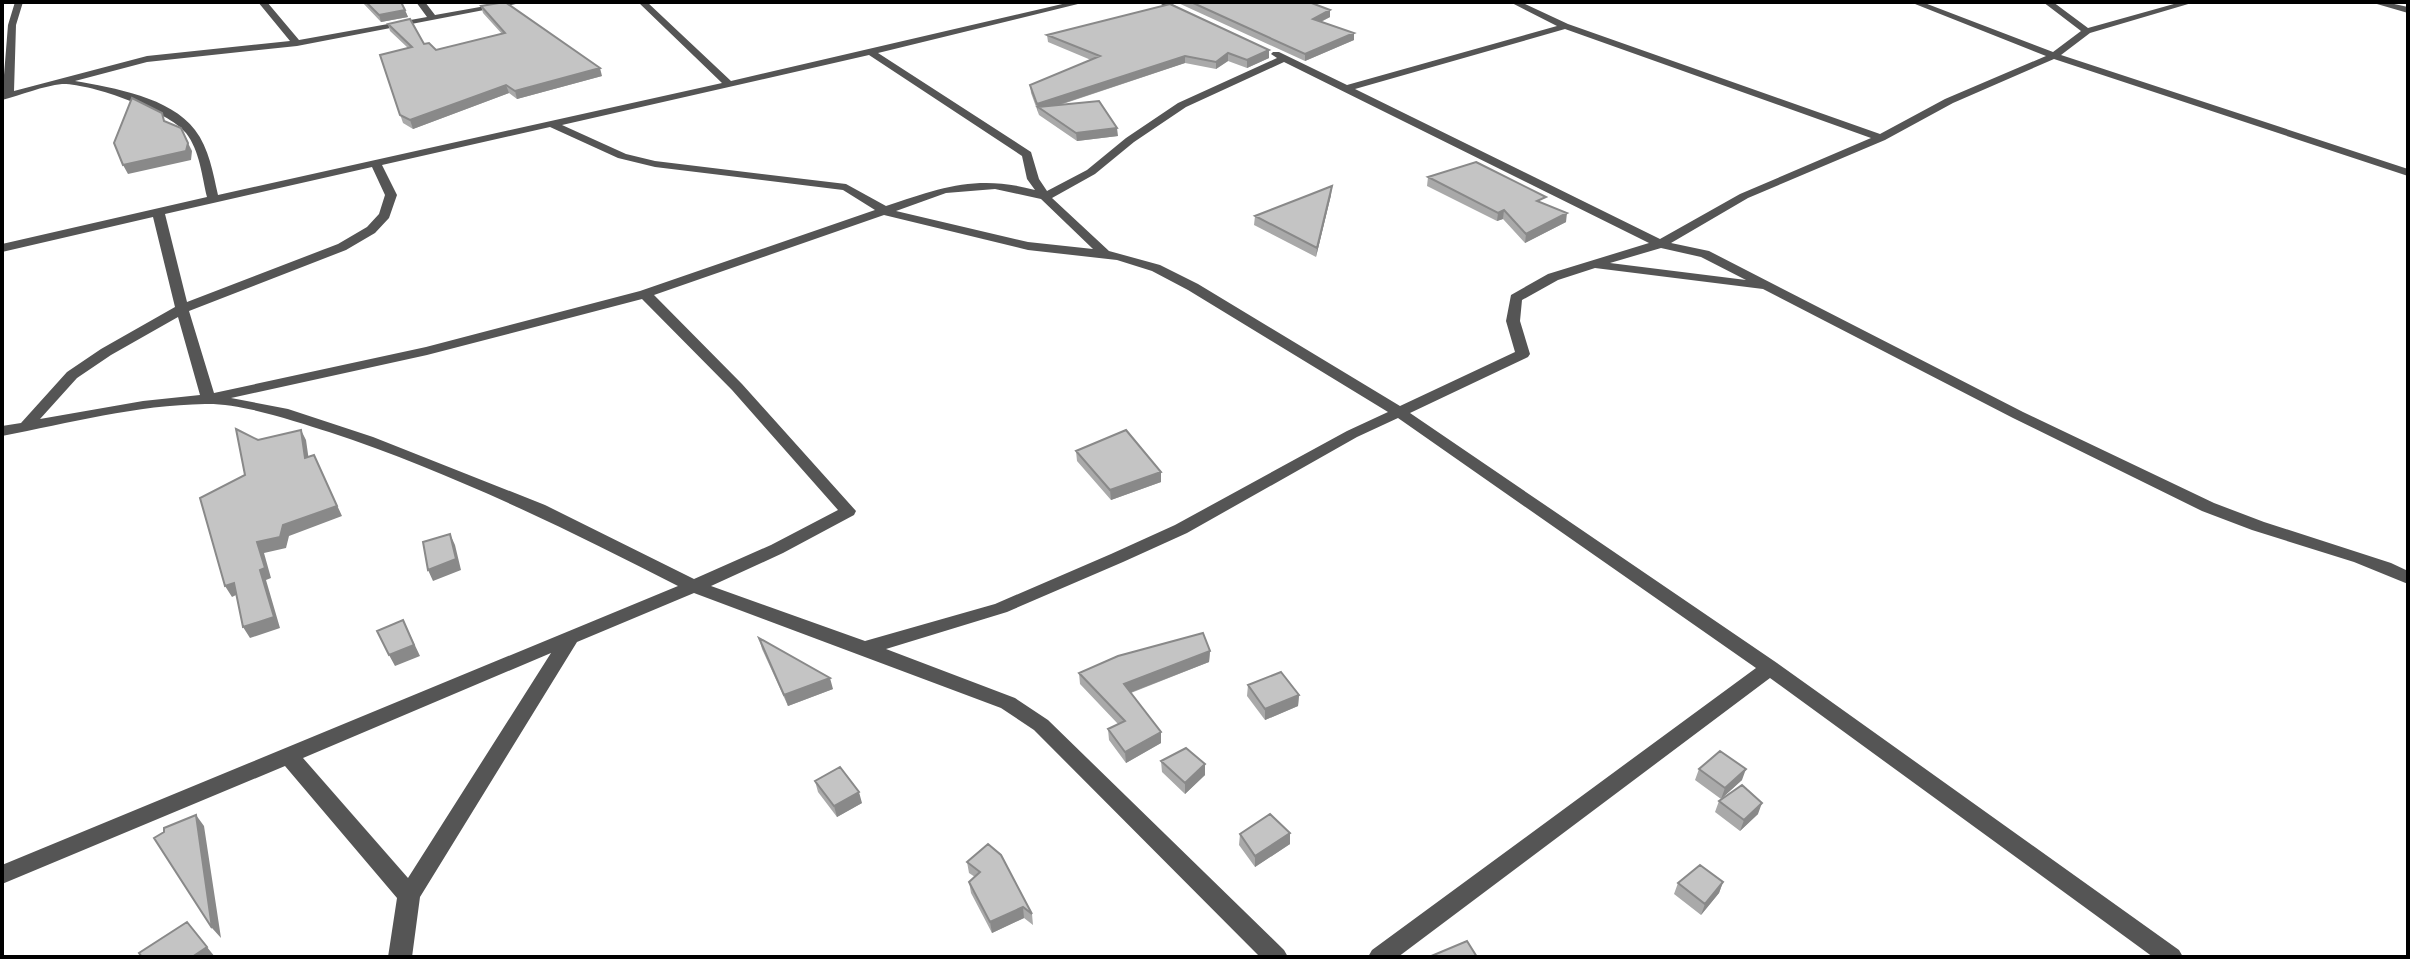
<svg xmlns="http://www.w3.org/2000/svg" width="2410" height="959" viewBox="0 0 2410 959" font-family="'Fira Sans',sans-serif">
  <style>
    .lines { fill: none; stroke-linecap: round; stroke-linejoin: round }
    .street { fill: #555; fill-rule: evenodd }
    .wall { fill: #a9a9a9 }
    .shaded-wall { fill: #898989 }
    .building { fill: #c4c4c4; stroke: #898989; stroke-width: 2 }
  </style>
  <rect width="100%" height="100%" fill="#fff"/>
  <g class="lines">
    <path class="street" d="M15,2H23L16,25L14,91L147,56L290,41L258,2H267L299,40L427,17L416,2H425L435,15L508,2H526L297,46L147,62L75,81C114,88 170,97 195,130C209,148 213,173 218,195L722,83L638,2H647L731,81L1071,2H1086L878,53L1031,152L1039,179L1047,191L1087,170L1126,138L1178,103L1277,58L1271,54L1273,52H1279L1347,85L1557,26L1510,2H1521L1568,24L1880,134L1945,99L2046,56L1910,2H1922L2053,52L2081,31L2043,2H2053L2088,28L2181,2H2195L2090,33L2061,55L2408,169V176L2054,59L1953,103L1885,140L1748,198L1671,243L1709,251L2023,412L2214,503L2264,522L2391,563L2408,571V584L2354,562L2252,530L2202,511L2013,418L1763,289L1595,268L1558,280L1522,300L1520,321L1530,354L1528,357L1410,413L1777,663L2179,950L2183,957H2153L1770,678L1398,957H1368L1372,950L1756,668L1398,418L1357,437L1187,533L1123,562L1007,612L886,649L1015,698L1048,720L1284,950L1288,957H1260L1034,730L1001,708L694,593L577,642L420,897L412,957H388L397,898L285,766L2,884V865L678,586C565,528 450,472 329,432C294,421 242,403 205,404C137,405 69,423 2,436V426L21,423L67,372L101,349L175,307L153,217L2,252V244L207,197C202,177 200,151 186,133C169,111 89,83 62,84C43,86 21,95 2,100L8,25ZM1565,29L1871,138L1740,194L1660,239L1355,89ZM869,55L1022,156L1027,179L1035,190C977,174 940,188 886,206L846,184L655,161L626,154L562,125ZM1284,62L1649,243L1548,274L1511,295L1506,321L1515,352L1400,406L1198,284L1160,265L1109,251L1052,198L1095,174L1134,142L1186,107ZM550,127L618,158L655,167L843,190L875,210L640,291L426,347L214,393L189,311L346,250L375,233L389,218L397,195L382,165ZM372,167L385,195L379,214L367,227L338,244L187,302L165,214ZM995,189L1041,199L1093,249L1028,242L896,211L946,193ZM884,215L1028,250L1117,260L1152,271L1188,290L1388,412L1347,431L1175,525L1111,554L995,604L865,641L711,586L783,553L854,515L856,511L742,384L654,295ZM1661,248L1701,257L1746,280L1610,263ZM642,299L732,390L838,510L771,545L694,579L545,505L373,437L288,409L231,398L427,355ZM178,317L200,395L143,401L40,419L77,378L111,355ZM551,653L408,878L303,758Z
      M1157,2H1168L1189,13L1182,15Z
      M2370,2H2385L2408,7V13Z"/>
  </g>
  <path class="wall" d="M362,2H401L408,17L381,22Z
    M1176,2H1309L1330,17L1321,22L1354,40L1305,61Z
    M481,6L602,76L517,99L509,93L413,129L403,123L380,55L408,48L390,31L388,24L436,50L502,34L483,13Z
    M1047,35L1269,58L1247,68L1228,61L1216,69L1185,63L1060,105L1118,136L1077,141L1039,115L1031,93L1030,85L1091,60L1048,42Z
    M1428,177L1545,204L1566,222L1525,243L1503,219L1497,221L1427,186Z
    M1331,195L1316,257L1254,225L1255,216Z
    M1076,451L1161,472V482L1111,500L1077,461Z
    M759,638L833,689L788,706L762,649Z
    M1210,651L1209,662L1131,693L1161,732V743L1126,763L1109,740L1108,729L1118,724L1080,684L1079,673Z
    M1248,685L1299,695L1298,706L1265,720L1247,696Z
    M1161,761L1205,775L1185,794L1162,772Z
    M1699,769L1742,780L1721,799L1695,780Z
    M815,781L862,803L837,817L818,792Z
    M1719,801L1758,814L1740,831L1715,812Z
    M1290,833V844L1255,867L1239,845L1240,834Z
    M967,862L1032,914L1033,925L1024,918L992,933L971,893L969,882L975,877L969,873Z
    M1723,882L1719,893L1701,915L1674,894L1678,883Z"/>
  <path class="shaded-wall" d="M405,10L408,17L381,22L379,15Z
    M1330,10V17L1312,26L1313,19Z
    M1354,33V40L1305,61V54Z
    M1269,50V58L1247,68V60Z
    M1228,53V61L1216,69V62Z
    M1185,56V63L1043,110L1038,107V112L1037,104Z
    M600,68L602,76L517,99L515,91Z
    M506,85L509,93L413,129L410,120Z
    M1117,128L1118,136L1077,141L1076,133Z
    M188,143L192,151L191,160L128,174L123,165Z
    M1332,186L1331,195L1316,257L1317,248Z
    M1504,210L1503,219L1497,221L1498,213Z
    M1567,213L1566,222L1525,243L1526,234Z
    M301,430L306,440L310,468L305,458Z
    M314,455L342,516L289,536L286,548L264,553L271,578L266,580L280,628L250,638L243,627L260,570L257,542L283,525Z
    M1161,472V482L1111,500L1110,490Z
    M450,534L455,545L461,570L433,581L428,570Z
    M234,583L240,593L232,597L225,586Z
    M403,620L420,656L395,666L389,655Z
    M1210,651L1209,662L1124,695V684Z
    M830,678L833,689L788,706L784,695Z
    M1299,695L1298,706L1265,720V709Z
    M1161,732V743L1126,763L1125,752Z
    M1205,764V775L1185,794V783Z
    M1746,769L1742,780L1721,799L1725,788Z
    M859,792L862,803L837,817L834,806Z
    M1762,803L1758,814L1740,831L1744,820Z
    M196,815L204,826L221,938L212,928Z
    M1290,833V844L1255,867V856Z
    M1723,882L1719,893L1701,915L1705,904Z
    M1023,907L1024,918L992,933L990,922Z
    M207,947L215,957H192Z"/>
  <path class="building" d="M366,2H401L405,10L379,15Z
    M505,2L600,68L515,91L506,85L410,120L400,115L380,55L412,47L388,24L410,19L424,44L429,43L436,50L505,33L481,6Z
    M1191,2H1309L1330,10L1313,19L1354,33L1305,54Z
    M1170,4L1269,50L1247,60L1228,53L1216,62L1185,56L1037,104L1030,85L1100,56L1047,35Z
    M132,98L162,113L164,121L181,128L188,143L186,151L123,165L114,143Z
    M1099,101L1117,128L1076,133L1038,107Z
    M1476,162L1546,197L1537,201L1567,213L1526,234L1504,210L1498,213L1428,177Z
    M1332,186L1317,248L1255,216L1309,195Z
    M236,429L258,440L301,430L305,458L314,455L337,506L283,525L280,537L257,542L265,568L260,570L274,617L243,627L234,583L225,586L200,498L245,475Z
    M1126,430L1161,472L1110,490L1076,451Z
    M450,534L456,559L428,570L423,542Z
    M403,620L414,645L389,655L377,631Z
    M1203,633L1210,651L1124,684L1161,732L1125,752L1108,729L1125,721L1079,673L1118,656Z
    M759,638L830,678L784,695Z
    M1281,672L1299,695L1265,709L1248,685Z
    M1186,748L1205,764L1185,783L1161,761Z
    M1720,751L1746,769L1725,788L1699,769Z
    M840,767L859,792L834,806L815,781Z
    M1742,785L1762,803L1744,820L1719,801Z
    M1270,814L1290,833L1255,856L1240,834Z
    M196,815L212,928L154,838L164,832V828Z
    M988,844L1001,855L1032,914L1023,907L990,922L969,882L980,872L967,862Z
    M1700,865L1723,882L1705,904L1678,883Z
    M187,922L207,947L192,957H142L139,953Z
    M1467,941L1477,957H1429Z"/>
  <rect width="2410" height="959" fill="none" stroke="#000000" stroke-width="8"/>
</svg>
